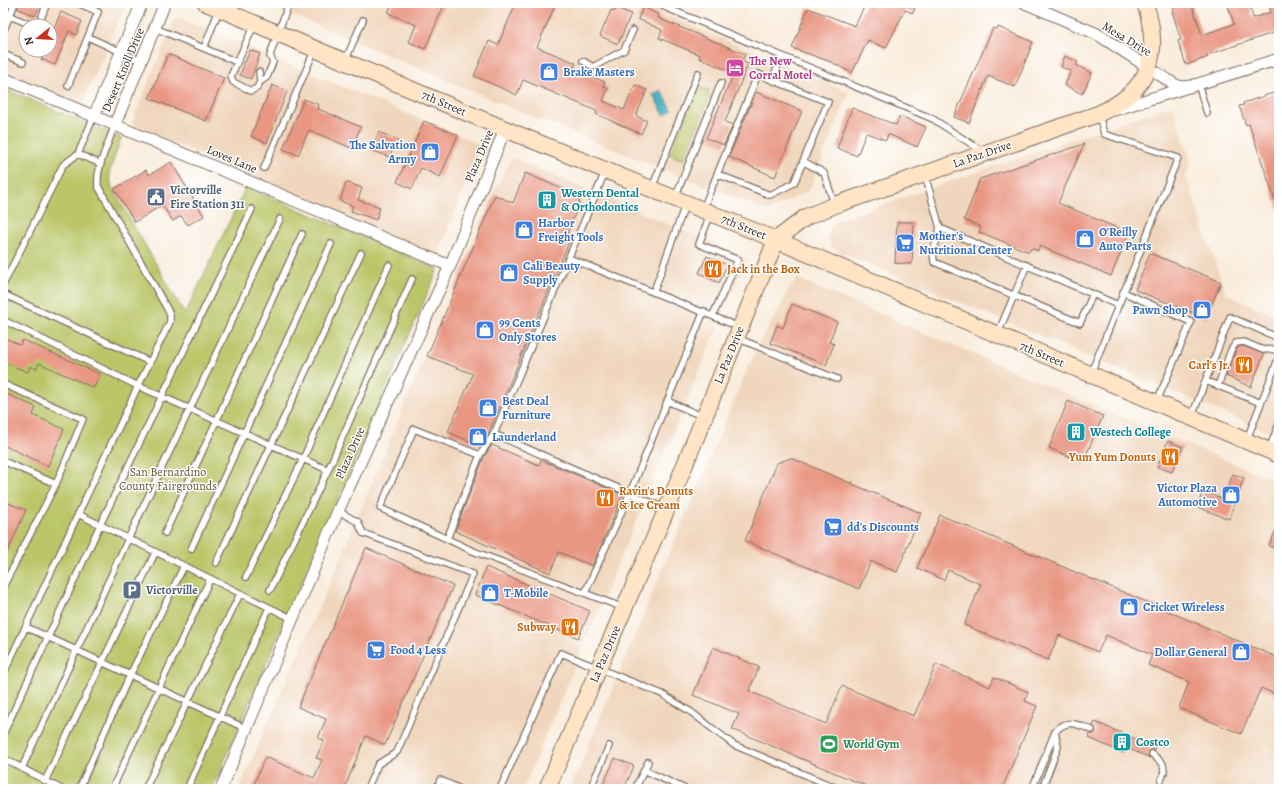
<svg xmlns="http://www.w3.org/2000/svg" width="1282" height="792" viewBox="0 0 1282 792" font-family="Alegreya,serif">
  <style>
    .built { fill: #f0d6bc; fill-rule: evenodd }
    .green { fill: #bac668; stroke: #7a7843 }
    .water { fill: #46b1c4; stroke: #406e71 }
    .building { fill: #e99783 }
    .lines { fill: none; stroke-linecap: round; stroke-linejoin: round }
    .service-casing { stroke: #7e6e61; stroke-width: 8 }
    .minor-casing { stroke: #7e6e61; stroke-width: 13 }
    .secondary-casing { stroke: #7e6e61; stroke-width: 18 }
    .path { stroke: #7e6e61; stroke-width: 2; stroke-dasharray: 3 3; stroke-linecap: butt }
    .service { stroke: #fff; stroke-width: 5.5 }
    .minor { stroke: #fff; stroke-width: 11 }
    .secondary { stroke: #ffe4c6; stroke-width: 16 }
    .labels { text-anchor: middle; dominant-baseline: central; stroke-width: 3; stroke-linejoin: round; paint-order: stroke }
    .street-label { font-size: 12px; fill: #3b2a1e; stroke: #fff }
    .hotel-label { font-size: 12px; font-weight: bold; fill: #b23c85; stroke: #fff; text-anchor: start }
    .shop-label { font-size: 12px; font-weight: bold; fill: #366cbe; stroke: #fff; text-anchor: start }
    .service-label { font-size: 12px; font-weight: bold; fill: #4e5e75; stroke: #fff; text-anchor: start }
    .culture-label { font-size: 12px; font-weight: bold; fill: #0d838f; stroke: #fff; text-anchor: start }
    .food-label { font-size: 12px; font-weight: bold; fill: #c56008; stroke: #fff; text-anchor: end }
    .park-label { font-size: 12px; fill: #615934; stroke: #fff }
    .leisure-label { font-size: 12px; font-weight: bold; fill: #27864d; stroke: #fff; text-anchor: start }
  </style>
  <rect width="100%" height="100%" fill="#fff"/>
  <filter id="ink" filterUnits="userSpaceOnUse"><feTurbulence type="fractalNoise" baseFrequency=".025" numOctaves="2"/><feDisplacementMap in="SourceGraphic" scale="8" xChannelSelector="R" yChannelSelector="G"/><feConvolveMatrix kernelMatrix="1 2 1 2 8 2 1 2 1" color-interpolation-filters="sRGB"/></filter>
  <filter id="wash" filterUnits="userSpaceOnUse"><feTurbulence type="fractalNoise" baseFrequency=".012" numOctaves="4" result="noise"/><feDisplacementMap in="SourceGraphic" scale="16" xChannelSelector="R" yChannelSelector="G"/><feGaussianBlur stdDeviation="0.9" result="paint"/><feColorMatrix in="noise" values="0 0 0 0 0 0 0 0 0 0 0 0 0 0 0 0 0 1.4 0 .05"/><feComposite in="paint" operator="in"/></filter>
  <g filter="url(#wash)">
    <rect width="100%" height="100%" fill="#f9eddd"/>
    <path class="built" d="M3,3H126L83,103L53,95L3,74ZM26,26H50V50H26Z
      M264,3H637L849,92L809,190L768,211L541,120Z
      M179,18L477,143L479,150L438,255L135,127L132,122L175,19Z
      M1172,105L1191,161L1186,176L1226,294L1279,317V436L840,252L833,248L830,244L828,235L830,229L836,221Z
      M514,159L740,255L746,260L523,789H239L337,566L495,190L510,161Z
      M798,279L1109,412L1279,482V789H570L754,353L793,283Z"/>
    <path class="green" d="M3,88L121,138L109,173L112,188L185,314L246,187L438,269L212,789H3Z
      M701,88L708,90L710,97L683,160L671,155L670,153L696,92Z"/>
    <path class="water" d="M661,90L672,110L664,115L653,95Z"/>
    <g id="blocks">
      <path class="building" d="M19,3H33L40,6L35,16L17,8Z
        M392,3H445L425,49L409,42L416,25L388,13Z
        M516,3H556L537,47L576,63L573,69L605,82L603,86L608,88L603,101L624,110L635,85L647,90L636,116L647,121L641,134L596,114L597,111L523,80L517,95L474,76L489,41L498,45Z
        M866,3H917L913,13L905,10L886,48L868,40L852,73L831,62L792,48L808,8L855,26Z
        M1188,3L1189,6L1192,5L1202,35L1234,24L1227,3H1249L1253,18L1271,12L1268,3H1279V31L1207,55L1208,57L1186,65L1178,41L1181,40L1172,11L1174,10L1173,8Z
        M643,7L659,15L658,18L745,54L742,61L748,64L725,122L733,125L724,145L706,138L734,73L699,58L700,55L659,38L662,30L638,19Z
        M617,8L631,14L618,44L600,36L611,10L615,11Z
        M61,12L82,21L76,35L69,31L55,65L41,59L45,50H50V38Z
        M998,27L1033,42L1015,87L988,76L969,123L954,117L993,28L997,29Z
        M250,50L260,54L251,79L240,75Z
        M168,54L224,78L206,121L149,98Z
        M1065,56L1078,62L1076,65L1092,73L1082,94L1065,85L1071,71L1061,67Z
        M272,85L287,91L267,143L251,136Z
        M1279,91V122L1275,123L1279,133V208L1278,209L1249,124L1246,125L1239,106L1244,105L1243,103Z
        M756,92L802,111L775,177L729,157Z
        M304,99L319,105L318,109L361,127L351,148L309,130L298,155L283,149Z
        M852,108L896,125L900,116L926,127L917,147L888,134L886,140L866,133L857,156L837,148Z
        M424,121L458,135L440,177L421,168L412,189L397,182Z
        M379,132L398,140L389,157L371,150Z
        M1084,144L1058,203L1129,233L1111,276L1040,246L1038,251L1031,248L1029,252L979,232L981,227L964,220L980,179Z
        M171,162L204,216L188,225L181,216L173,221L162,205L135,222L114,189L146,170L149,175Z
        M525,173L581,197L567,235L571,237L487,437L481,446L448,432L473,374L427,356L495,195L513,203Z
        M346,182L362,188L358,200L380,207L376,220L351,211L353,206L340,201Z
        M897,222H914L912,264L895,263Z
        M1150,253L1221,282L1206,318L1135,290Z
        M707,256L727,265L719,283L699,273Z
        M792,304L837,322L829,342L834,344L826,365L770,343L777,325L783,328Z
        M3,337L20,345L23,340L100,374L94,388L39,363L36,369L30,366L28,372L3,362Z
        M1243,346L1264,354L1251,387L1226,376L1235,352L1238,347Z
        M7,394L36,407L33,415L64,429L48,466L3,445V403Z
        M1068,401L1103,416L1083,462L1049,448Z
        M1168,441L1183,447L1172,472L1157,467Z
        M492,445L539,465L541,460L623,495L592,566L559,552L550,573L455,531L484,457Z
        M791,458L921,513L897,572L871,561L859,589L745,541L777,463Z
        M1233,474L1244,478L1229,519L1197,507L1203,491L1223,499Z
        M3,501L26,510L3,562Z
        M940,515L1279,658V696L1261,688L1241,734L1179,708L1189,682L1148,665L1152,655L1106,635L1098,652L1059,635L1048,660L964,625L981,584L948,570L944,580L917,568Z
        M1279,523V550L1269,546Z
        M366,548L453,586L385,745L366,736L344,789H252L265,757L314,778L322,760L316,758L324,740L318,738L326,719L298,707Z
        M486,567L590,611L578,638L475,595Z
        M713,647L759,667L749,691L826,724L842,686L914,716L936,664L990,687L994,677L1028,692L1025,701L1037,706L1002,789H873L732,729L739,714L693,695Z
        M1095,722L1155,747L1154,750H1150L1148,753L1150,758L1125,747L1123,753L1089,738L1090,734H1094L1096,731L1093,726Z
        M615,758L634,766L624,789H601Z"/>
    </g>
  </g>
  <g filter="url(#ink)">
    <use href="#blocks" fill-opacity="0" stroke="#7e6e61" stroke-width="1"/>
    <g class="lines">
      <defs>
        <path id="service" d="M655,3L933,119L982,151
          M233,14L237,3
          M10,16L34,26
          M254,25L231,76L233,82L251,91L257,88L260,82L267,77L273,62L270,56L271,52L289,3
          M38,26L47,3
          M155,28L237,62
          M3,32L15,3
          M88,37L141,61
          M204,48L219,10
          M3,54L23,62
          M345,61L363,20
          M583,61L593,67L624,50L633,30
          M259,72L260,82
          M1198,84L1207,113
          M68,86L98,12L78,3
          M115,124C109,143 96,166 98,186L170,314V322L138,386L328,470L270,590
          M78,154L101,164
          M803,161L824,173L834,203
          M264,168L315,49
          M605,172L494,434L666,509
          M717,174L770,195L794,183L828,102L772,80
          M925,175L940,228L1118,305
          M652,188L698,73
          M675,198L721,83
          M703,209L758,74L772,80L782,56
          M710,215L699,244L738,260L713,315
          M940,228L933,252L934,262L1080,323L1093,294
          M569,258L739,327
          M3,285L63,165L78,154L94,116
          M654,291L685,205
          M1123,292L1191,322L1157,401
          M3,294L150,362
          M3,320L138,386L3,675
          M998,333L1027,265
          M737,338L837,379
          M1091,373L1178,158L1104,134L1099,115
          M1206,381L1261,403
          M3,384L83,419L56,484L3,587
          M1218,386L1231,350L1236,343L1244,342L1263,350L1279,349
          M667,401L704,417
          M1192,416L1230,317L1279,338
          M1247,439L1279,357
          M1269,450L1279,424
          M480,455L494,434
          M3,461L56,484
          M328,470L412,279
          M338,511L358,522L363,533L473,574L397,752L378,764L367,789
          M78,514L293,619
          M165,533L302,234
          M447,539L480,455L414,429L380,508L473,551L624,608
          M191,549L331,244
          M216,563L361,253
          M246,577L303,459L389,265
          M585,593L630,493L704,311
          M26,627L247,729
          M3,734L100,525L252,209
          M1152,754L1163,764L1164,772L1161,780
          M3,758L61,789
          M22,768L128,539L280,219
          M644,770L685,789
          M45,781L155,553
          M79,789L130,675L184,566
          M112,789L210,579
          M145,789L240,594
          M187,789L269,608
          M437,789L440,780L460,789
          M500,789L561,653L662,694L691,712L734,745L839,789
          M590,789L609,746
          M635,789L648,762
          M1032,789L1055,732C1066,718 1077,724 1092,730
          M1042,789L1058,747L1055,732"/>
        <path id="minor" d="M1025,3L1097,34L1174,84L1181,87L1193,86
          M3,78L450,266
          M1114,110L1279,59
          M94,116L142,3
          M115,124L163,8V3
          M221,789L338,511L450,266L505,129"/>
        <path id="secondary" d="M206,3L505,129L776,240L1279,455
          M547,789L671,499L776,240L806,217L835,205L1098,114C1150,91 1162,55 1145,3"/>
      </defs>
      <use href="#service" class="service-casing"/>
      <use href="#minor" class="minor-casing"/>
      <use href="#secondary" class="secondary-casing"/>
      <path class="path" d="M851,484L853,480"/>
      <use href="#service" class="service"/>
      <use href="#minor" class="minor"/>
      <use href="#secondary" class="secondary"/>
    </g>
  </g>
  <defs>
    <symbol id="hotel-square" viewBox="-11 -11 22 22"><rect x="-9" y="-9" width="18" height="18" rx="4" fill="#d1479c" stroke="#fff"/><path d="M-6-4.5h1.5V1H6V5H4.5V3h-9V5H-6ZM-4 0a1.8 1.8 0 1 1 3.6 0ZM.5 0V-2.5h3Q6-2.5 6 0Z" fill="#fff"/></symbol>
    <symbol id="shop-square" viewBox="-11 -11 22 22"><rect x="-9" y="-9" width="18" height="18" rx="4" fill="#3f7fe0" stroke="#fff"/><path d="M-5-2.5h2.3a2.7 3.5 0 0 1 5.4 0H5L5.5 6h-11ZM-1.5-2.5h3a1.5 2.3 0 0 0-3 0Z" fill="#fff"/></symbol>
    <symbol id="civic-square" viewBox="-11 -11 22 22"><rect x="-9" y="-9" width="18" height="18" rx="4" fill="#5c6f8a" stroke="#fff"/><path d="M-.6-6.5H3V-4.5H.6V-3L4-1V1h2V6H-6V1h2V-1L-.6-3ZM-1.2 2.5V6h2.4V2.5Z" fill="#fff"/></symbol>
    <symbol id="building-square" viewBox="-11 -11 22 22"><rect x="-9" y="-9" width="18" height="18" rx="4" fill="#0f9aa8" stroke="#fff"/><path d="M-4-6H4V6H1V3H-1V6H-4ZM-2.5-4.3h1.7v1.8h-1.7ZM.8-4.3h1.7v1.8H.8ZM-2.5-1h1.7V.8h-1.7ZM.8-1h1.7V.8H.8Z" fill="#fff"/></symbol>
    <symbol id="supermarket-square" viewBox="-11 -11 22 22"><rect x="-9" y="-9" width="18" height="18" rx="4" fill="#3f7fe0" stroke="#fff"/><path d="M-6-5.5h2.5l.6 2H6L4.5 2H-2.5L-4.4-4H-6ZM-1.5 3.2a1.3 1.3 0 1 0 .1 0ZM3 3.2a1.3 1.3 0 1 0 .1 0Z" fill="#fff"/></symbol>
    <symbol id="restaurant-square" viewBox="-11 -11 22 22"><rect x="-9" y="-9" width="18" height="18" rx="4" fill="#e8710a" stroke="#fff"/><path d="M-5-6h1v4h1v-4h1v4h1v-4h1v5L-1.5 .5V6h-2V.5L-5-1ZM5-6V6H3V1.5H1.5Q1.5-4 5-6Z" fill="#fff"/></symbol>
    <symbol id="parking-square" viewBox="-11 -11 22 22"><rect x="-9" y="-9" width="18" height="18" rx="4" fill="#5c6f8a" stroke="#fff"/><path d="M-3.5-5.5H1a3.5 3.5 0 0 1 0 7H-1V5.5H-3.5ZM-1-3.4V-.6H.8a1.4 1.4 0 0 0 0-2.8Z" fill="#fff"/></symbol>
    <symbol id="stadium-square" viewBox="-11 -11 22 22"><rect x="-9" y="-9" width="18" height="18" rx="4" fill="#2e9e5b" stroke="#fff"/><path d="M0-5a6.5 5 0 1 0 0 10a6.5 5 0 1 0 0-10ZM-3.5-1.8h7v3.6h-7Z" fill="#fff"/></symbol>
  </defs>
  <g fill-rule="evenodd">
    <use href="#hotel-square" x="724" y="57" width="22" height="22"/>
    <use href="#shop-square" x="538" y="61" width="22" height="22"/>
    <use href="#shop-square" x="419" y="141" width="22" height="22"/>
    <use href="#civic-square" x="145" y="186" width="22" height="22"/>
    <use href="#building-square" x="536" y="189" width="22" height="22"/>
    <use href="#shop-square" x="513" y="219" width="22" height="22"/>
    <use href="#shop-square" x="1074" y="228" width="22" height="22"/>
    <use href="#supermarket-square" x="894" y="232" width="22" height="22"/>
    <use href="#restaurant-square" x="702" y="258" width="22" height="22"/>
    <use href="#shop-square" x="498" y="262" width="22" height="22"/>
    <use href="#shop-square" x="1191" y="299" width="22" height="22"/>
    <use href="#shop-square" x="474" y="319" width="22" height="22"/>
    <use href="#restaurant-square" x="1233" y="354" width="22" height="22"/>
    <use href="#shop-square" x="477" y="397" width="22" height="22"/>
    <use href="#building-square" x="1065" y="421" width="22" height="22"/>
    <use href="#shop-square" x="467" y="426" width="22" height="22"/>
    <use href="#restaurant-square" x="1159" y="446" width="22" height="22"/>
    <use href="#shop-square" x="1220" y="484" width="22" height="22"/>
    <use href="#restaurant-square" x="594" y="487" width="22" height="22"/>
    <use href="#supermarket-square" x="822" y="516" width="22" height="22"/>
    <use href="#parking-square" x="121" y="579" width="22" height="22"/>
    <use href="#shop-square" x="479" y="582" width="22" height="22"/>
    <use href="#shop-square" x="1118" y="596" width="22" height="22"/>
    <use href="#restaurant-square" x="559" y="616" width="22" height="22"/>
    <use href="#supermarket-square" x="365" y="639" width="22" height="22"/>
    <use href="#shop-square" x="1230" y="641" width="22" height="22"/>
    <use href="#building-square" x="1111" y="731" width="22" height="22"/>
    <use href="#stadium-square" x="818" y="733" width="22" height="22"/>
  </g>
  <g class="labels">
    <g class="street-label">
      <text transform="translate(1127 39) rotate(31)">Mesa Drive</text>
      <text transform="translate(123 70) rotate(-67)">Desert Knoll Drive</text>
      <text transform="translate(444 103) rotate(23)">7th Street</text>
      <text transform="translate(982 154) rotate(-19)">La Paz Drive</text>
      <text transform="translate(479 156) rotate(-67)">Plaza Drive</text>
      <text transform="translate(232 159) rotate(23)">Loves Lane</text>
      <text transform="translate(744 227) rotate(22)">7th Street</text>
      <text transform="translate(1042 354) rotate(23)">7th Street</text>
      <text transform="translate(729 355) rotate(-68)">La Paz Drive</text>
      <text transform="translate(350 453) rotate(-66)">Plaza Drive</text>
      <text transform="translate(605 654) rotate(-67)">La Paz Drive</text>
    </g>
    <g class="hotel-label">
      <text x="749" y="61">The New<tspan x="749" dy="14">Corral Motel</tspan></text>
    </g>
    <g class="shop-label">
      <text x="563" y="72">Brake Masters</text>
      <text x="416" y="145" text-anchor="end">The Salvation<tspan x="416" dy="14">Army</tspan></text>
      <text x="538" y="223">Harbor<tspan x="538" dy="14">Freight Tools</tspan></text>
      <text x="1099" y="232">O'Reilly<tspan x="1099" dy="14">Auto Parts</tspan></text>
      <text x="919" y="236">Mother's<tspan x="919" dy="14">Nutritional Center</tspan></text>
      <text x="523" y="266">Cali Beauty<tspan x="523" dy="14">Supply</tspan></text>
      <text x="1188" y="310" text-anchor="end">Pawn Shop</text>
      <text x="499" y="323">99 Cents<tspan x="499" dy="14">Only Stores</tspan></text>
      <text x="502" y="401">Best Deal<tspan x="502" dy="14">Furniture</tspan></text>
      <text x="492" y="437">Launderland</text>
      <text x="1217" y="488" text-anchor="end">Victor Plaza<tspan x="1217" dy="14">Automotive</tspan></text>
      <text x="847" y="527">dd's Discounts</text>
      <text x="504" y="593">T-Mobile</text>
      <text x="1143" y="607">Cricket Wireless</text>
      <text x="390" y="650">Food 4 Less</text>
      <text x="1227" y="652" text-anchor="end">Dollar General</text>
    </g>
    <g class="service-label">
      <text x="170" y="190">Victorville<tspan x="170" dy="14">Fire Station 311</tspan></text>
      <text x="146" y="590">Victorville</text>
    </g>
    <g class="culture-label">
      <text x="561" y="193">Western Dental<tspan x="561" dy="14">&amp; Orthodontics</tspan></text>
      <text x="1090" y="432">Westech College</text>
      <text x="1136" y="742">Costco</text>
    </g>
    <g class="food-label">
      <text x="727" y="269" text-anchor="start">Jack in the Box</text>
      <text x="1230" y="365">Carl's Jr.</text>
      <text x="1156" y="457">Yum Yum Donuts</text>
      <text x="619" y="491" text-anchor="start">Ravin's Donuts<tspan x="619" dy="14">&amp; Ice Cream</tspan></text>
      <text x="556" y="627">Subway</text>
    </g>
    <g class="park-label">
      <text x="168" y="472">San Bernardino<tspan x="168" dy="14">County Fairgrounds</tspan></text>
    </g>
    <g class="leisure-label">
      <text x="843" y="744">World Gym</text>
    </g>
  </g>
  <rect width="1282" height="792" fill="none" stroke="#fff" stroke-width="16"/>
  <g transform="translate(38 38) rotate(252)"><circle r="19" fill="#ffffff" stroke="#b1aaa5"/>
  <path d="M0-3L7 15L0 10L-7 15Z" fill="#c8321e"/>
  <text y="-6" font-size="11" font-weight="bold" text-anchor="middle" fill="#3b2a1e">N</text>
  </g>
</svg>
